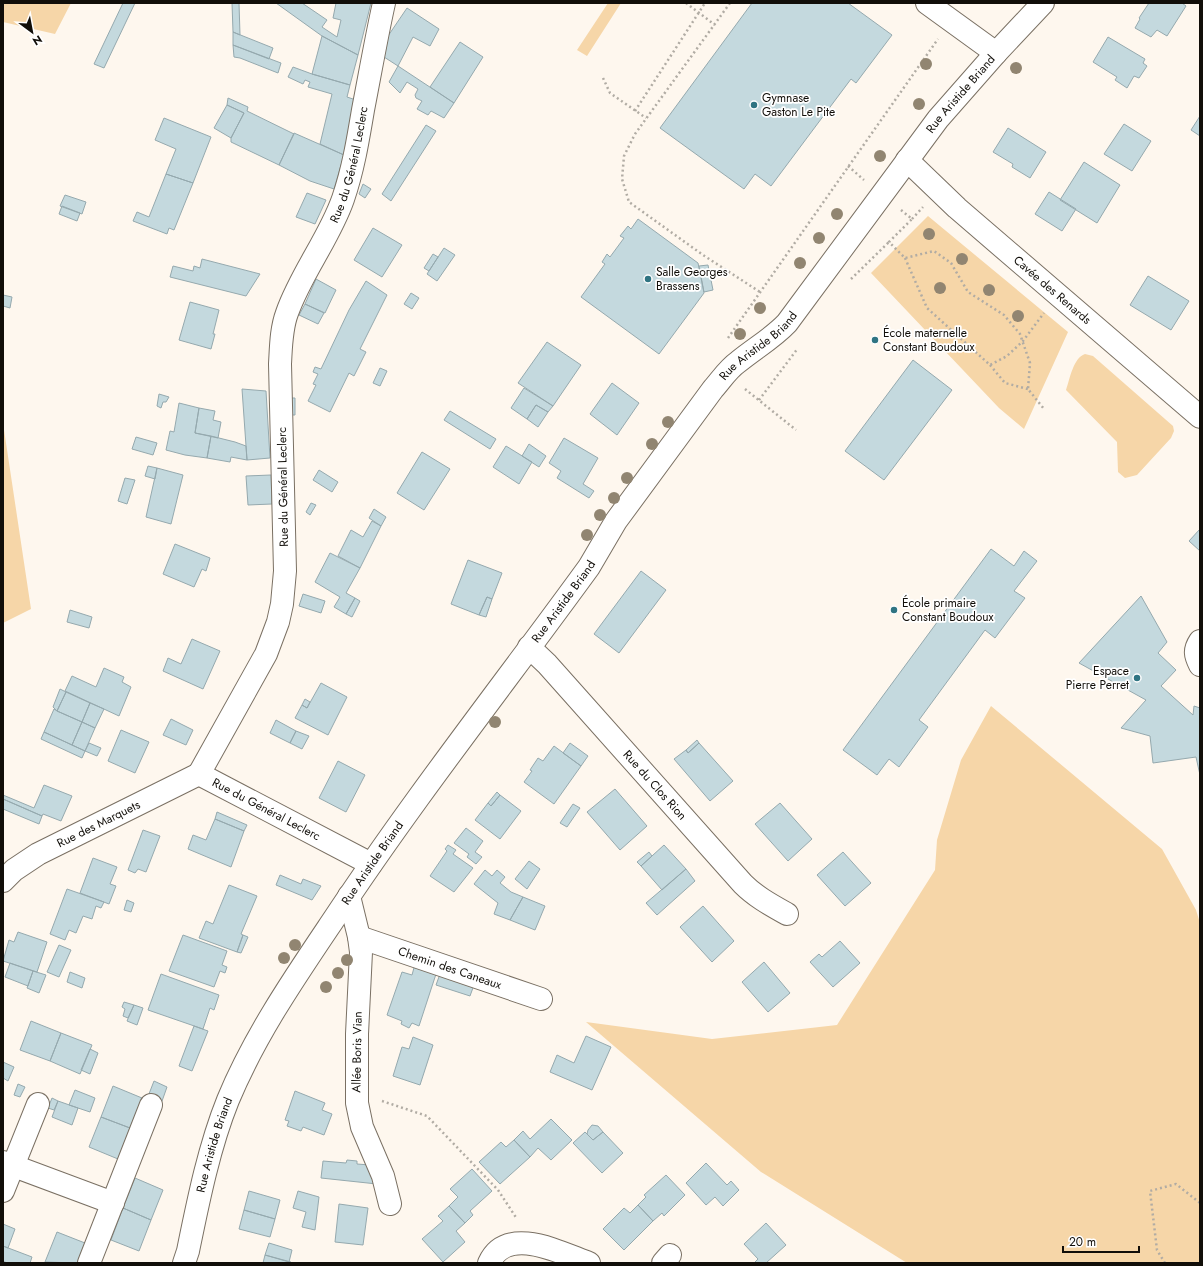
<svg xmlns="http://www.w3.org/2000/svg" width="1203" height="1266" viewBox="0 0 1203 1266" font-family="Jost,sans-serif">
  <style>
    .green { fill: #f6d6a8 }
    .building { fill: #c4d9de; stroke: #95a9ae }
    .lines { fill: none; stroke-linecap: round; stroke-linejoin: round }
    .minor-casing { stroke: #7a7063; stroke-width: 24 }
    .path { stroke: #b1aca4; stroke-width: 2.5; stroke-dasharray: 2 3; stroke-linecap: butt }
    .minor { stroke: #fff; stroke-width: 22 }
    .tree { fill: #918571 }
    .poi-dot { fill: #2f7482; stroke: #fff; stroke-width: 1.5 }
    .labels { text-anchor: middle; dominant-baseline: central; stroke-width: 3.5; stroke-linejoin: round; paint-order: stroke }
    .street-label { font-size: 12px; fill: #110e09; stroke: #fff }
    .poi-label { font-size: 12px; fill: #110e09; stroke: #fff; text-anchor: start }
  </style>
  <rect width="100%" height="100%" fill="#fef7ee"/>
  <path class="green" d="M3,3H71L55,34L3,22Z
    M608,3H621L587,56L577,50Z
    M928,216L1068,332L1024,429L999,408L871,273Z
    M1085,354L1093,356L1173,426L1174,431L1171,438L1137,475L1125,478L1118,472L1117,442L1066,390C1070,379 1073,358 1085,354Z
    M3,423L31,609L3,623Z
    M991,706L1162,849L1196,910L1200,923V1263H907L761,1172L586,1022L712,1039L837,1025L935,870L937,840L961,760Z"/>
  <path class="building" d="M123,3H135L104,68L94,64Z
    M232,3H239L240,35L233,32Z
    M276,3H302L327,20L322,27L337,37L341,20L333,18L336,3H371L358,55L322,36Z
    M752,3H848L892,35L856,83L851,79L771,186L755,174L744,189L660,128Z
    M1149,3H1182L1186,6L1167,36L1157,30L1151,37L1135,28L1140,19L1139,18Z
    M407,8L439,29L430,46L413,37L398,66L384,57L388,36Z
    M233,32L273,48L269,59L233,45Z
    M322,36L358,55L350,85L312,74Z
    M1108,37L1145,59L1143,63L1147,66L1139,78L1134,76L1127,88L1115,80L1117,77L1093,62Z
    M460,42L483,57L454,103L430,87Z
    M233,45L281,63L278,73L240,58L234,57Z
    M398,66L454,103L444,118L431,111L428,115L417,109L422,101L416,98L415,95L418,89L407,82L400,93L389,82Z
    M293,67L312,74L350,85L347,97L359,101L344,155L320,144L332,94L308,87L310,82L305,80L303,84L288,77Z
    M228,98L248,107L247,111L294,134L279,165L231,142V138L244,113L227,105Z
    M227,105L244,113L231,138L214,128Z
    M1200,116V136L1191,130Z
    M164,118L211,137L193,183L166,174L176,149L155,140Z
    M1124,124L1151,141L1132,171L1104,154Z
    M426,125L436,131L391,201L382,194Z
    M1008,128L1046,152L1030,178L1012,167L1013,164L993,152Z
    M294,133L344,155L334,189L310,181L279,165Z
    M1084,162L1120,185L1097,223L1060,200Z
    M166,174L193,183L174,230L169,228L167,234L133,221L137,212L149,217Z
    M363,184L371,189L365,198L359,194Z
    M1049,192L1076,209L1062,231L1035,214Z
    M307,193L326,200L315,224L296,217Z
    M65,195L86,202L82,214L60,206Z
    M62,206L80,213L77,221L59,214Z
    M638,219L698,263L704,293L659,354L581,297L605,264L602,262L607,254L610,257L624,238L620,236L628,226L631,229Z
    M373,228L402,245L382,277L354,260Z
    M444,248L455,255L437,281L427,274Z
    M433,254L438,257L429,271L424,268Z
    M202,259L260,274L246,296L170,277L173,266L193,271L194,266L200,268Z
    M708,265L713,290L704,292L699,266Z
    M1148,276L1189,301L1171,330L1130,305Z
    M316,279L336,290L325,313L305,304Z
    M366,281L387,295L360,349L366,352L354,376L349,373L330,412L308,401L316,385L313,384L318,374L313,372L315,367L321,369L349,310Z
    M411,293L419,298L412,309L404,304Z
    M3,295L12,297L10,308L3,306Z
    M190,302L219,310L213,334H215L211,349L179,340Z
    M305,304L324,313L318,324L299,315Z
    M547,342L581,365L553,406L518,383Z
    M913,360L952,390L884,480L845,451Z
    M380,368L387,371L380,386L373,383Z
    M612,383L639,403L617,435L590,414Z
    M524,388L553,406L548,412L536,405L527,419L511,408Z
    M242,389L266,391L270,458L247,460Z
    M159,394L169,397L166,402H163L161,408L157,406Z
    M289,398H295V415H289Z
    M179,403L199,408L195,433L211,436L207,458L185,455L166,450L170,431L174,432Z
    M536,405L548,412L538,427L527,419Z
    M199,408L215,411L213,420L221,422L218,438L195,433Z
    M450,411L496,439L490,449L444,420Z
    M211,436L235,442L246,446L247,460L231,457L230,462L207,458Z
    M136,437L157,443L153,455L132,449Z
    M564,438L598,458L583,484L594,491L589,498L557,478L561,471L549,463Z
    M529,444L546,456L539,467L522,456Z
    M506,446L532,462L519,484L493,467Z
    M422,452L450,469L424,510L397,493Z
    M148,466L157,468L155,479L145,476Z
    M157,468L183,475L171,524L146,517Z
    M319,470L338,482L332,492L313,480Z
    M271,475L272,504L248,505L246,476Z
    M125,478L135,480L127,504L118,501Z
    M311,503L316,505L310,515L306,512Z
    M374,509L386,517L381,526L369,518Z
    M372,521L381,526L360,568L338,556L351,530L363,537Z
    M1200,529V551L1189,541Z
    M175,544L210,558L206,571L202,569L194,587L163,574Z
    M991,549L1014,566L1024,551L1037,561L1014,591L1025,598L995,638L985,630L919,720L928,727L899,767L889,759L877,775L843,750Z
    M330,553L360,568L346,593L355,598L346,614L334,607L340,597L315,582Z
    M468,560L502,573L492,599L487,597L479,615L451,604Z
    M641,571L666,590L619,653L594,634Z
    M303,594L325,601L321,613L299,606Z
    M1141,596L1167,642L1158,653L1176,670L1161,686L1193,715L1194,706L1200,708V775L1196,757L1153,763L1150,736L1121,728L1146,700L1079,663Z
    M487,597L492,599L486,617L479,615Z
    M355,598L360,601L352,617L346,614Z
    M70,610L92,617L89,628L67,622Z
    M192,639L220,651L203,689L163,671L168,658L181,664Z
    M104,668L124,677L122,682L131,687L119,716L65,691L72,676L96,687Z
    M321,683L347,697L328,735L295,718L302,705L307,708Z
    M60,689L66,692L57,711L53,707Z
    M66,692L90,703L82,722L57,711Z
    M305,699L310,702L307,708L302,705Z
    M90,703L104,709L95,728L82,722Z
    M54,709L57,711L82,722L72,745L44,732Z
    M171,719L193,730L186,745L163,735Z
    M276,720L296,731L290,743L270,733Z
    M82,722L95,728L85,751L72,745Z
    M121,730L149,742L135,773L108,761Z
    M296,731L309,736L302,749L290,743Z
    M44,732L85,751L82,758L41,739Z
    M697,740L699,743L688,753L686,750Z
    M89,743L101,748L97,756L85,751Z
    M570,743L588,756L581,766L563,753Z
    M699,743L733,781L710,801L674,759L686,750L688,753Z
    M554,746L581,766L554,804L524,782L532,771L530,770L538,758L543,761Z
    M338,761L365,775L346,812L319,798Z
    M44,785L72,796L61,821L43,814L42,816L3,799V795L34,808Z
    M615,789L647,826L620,850L587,812Z
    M497,792L500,795L491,806L488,803Z
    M500,795L521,811L500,839L475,820L488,803L491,806Z
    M3,799L42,816L39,824L3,809Z
    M780,803L812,839L788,861L755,824Z
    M573,804L580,808L567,827L560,823Z
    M217,812L247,825L244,831L215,819Z
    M215,819L244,831L231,867L188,849L193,835L206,840Z
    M466,828L483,841L475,852L482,857L476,864L467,857L469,854L454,843Z
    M143,830L160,836L146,872L138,869L135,873L128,870Z
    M448,845L456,850L453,854L473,868L454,892L430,876L447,851L445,849Z
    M664,845L686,869L662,890L641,866Z
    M649,852L652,856L641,866L637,862Z
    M843,852L871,883L845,906L817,875Z
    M93,858L117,867L110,884L116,886L109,904L80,893Z
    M529,861L540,869L527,889L515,879Z
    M686,869L695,881L657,915L646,903Z
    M485,870L492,876L497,870L505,877L500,883L511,892L523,897L510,920L494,914L498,903L474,884Z
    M280,875L301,884L303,879L321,886L312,900L276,885Z
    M229,885L257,896L241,934L243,935L237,952L199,938L206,921L213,924Z
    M67,889L104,902L101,908L96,906L92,919L83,916L76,933L69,930L65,940L50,934Z
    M523,897L545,906L535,930L510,920Z
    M127,900L134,903L131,912L124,910Z
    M703,906L734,941L712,962L680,927Z
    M18,932L47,942L37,972L3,961L9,940L14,942Z
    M183,935L227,951L222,965L227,967L225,973L220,971L214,987L169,971Z
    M243,935L248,937L241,953L237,952Z
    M840,941L860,963L833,987L810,962L819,954L822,957Z
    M59,945L71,950L59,977L47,972Z
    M764,962L790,993L768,1012L742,982Z
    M10,963L33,971L28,986L5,977Z
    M415,964L437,971L419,1026L412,1023L409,1028L401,1024L402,1021L387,1015L402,972L412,975Z
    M33,971L46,975L39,993L27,988Z
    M70,972L85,978L82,988L67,982Z
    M161,974L219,995L214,1010L210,1008L203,1029L148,1010Z
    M440,974L474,985L470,996L436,985Z
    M124,1002L134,1005L128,1018L123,1016L125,1009L122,1007Z
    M134,1005L143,1008L137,1025L127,1021Z
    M31,1021L61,1033L50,1061L20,1050Z
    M194,1026L208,1031L192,1071L179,1066Z
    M61,1033L92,1045L80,1074L50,1061Z
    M586,1036L611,1047L592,1090L550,1072L557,1055L574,1063Z
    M413,1037L433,1045L420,1085L393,1076L402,1047L409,1049Z
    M90,1049L98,1053L90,1074L81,1070Z
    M3,1062L14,1067L8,1081L3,1078Z
    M154,1081L167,1087L161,1104L147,1099Z
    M18,1084L25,1087L20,1097L14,1095Z
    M113,1086L142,1098L130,1128L101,1117Z
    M75,1090L95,1098L90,1112L69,1105Z
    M295,1091L325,1103L322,1110L332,1114L324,1135L303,1127L301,1131L287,1126L289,1121L285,1120Z
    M52,1098L58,1101L54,1110L48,1108Z
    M58,1101L78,1108L72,1125L52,1117Z
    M101,1117L130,1128L118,1159L89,1147Z
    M551,1119L572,1140L551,1160L538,1148L530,1157L514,1140L523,1131L530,1139Z
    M592,1125L598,1126L603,1132L593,1140L587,1134L588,1130Z
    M585,1132L593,1140L603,1132L623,1153L602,1173L573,1143Z
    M514,1140L530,1157L500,1184L479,1162L501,1142L506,1147Z
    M347,1160L357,1161V1164L370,1165L377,1184L321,1178L323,1161L346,1163Z
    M706,1163L727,1185L731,1181L739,1190L723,1206L715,1197L706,1205L686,1183Z
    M472,1169L492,1191L470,1211L473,1215L465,1223L449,1206L458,1197L450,1189Z
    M666,1175L685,1195L664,1216L662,1213L653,1221L638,1205L646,1197L644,1195Z
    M135,1178L163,1190L151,1220L123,1208Z
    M249,1191L280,1200L275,1219L244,1210Z
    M298,1191L319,1197L315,1230L302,1227L306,1212L293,1208Z
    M339,1204L368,1208L363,1245L335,1242Z
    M638,1205L653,1221L624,1250L603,1229L624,1208L630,1213Z
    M449,1206L465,1223L456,1231L465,1242L443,1262L422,1239L443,1221L438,1216Z
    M123,1208L151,1220L139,1251L111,1240Z
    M244,1210L275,1219L270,1237L239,1229Z
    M766,1223L786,1245L766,1263H754L758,1259L744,1244Z
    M3,1224L15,1229L8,1248L3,1246Z
    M57,1232L85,1243L77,1263L45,1262Z
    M269,1243L292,1250L289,1262L265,1255Z
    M3,1246L32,1257L30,1263H7L3,1261Z
    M265,1255L291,1262V1263H263Z"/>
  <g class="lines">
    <defs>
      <g id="minor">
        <path d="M927,3L996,53"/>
        <path id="s1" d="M907,160L957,208L1200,417"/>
        <path d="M1200,641C1194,650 1195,655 1200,665"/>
        <path id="s2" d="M529,647L547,664L743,884C756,897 771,905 787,914"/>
        <path id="s3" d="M199,774L266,654L278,622L282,604L285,571L280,364C281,347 281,329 287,313C301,273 329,239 343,199C353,170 358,140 363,110C370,74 376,39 384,3"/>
        <path id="s4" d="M199,774L371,864"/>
        <path id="s5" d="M3,881L14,870L38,854L199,774"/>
        <path d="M349,896L359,937L361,952L357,1034V1103L362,1127L383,1176L390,1204"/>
        <path id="s6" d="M359,937L541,999"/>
        <path d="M3,1162L113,1203"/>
        <path d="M3,1191L38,1104"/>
        <path d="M89,1263L151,1105"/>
        <path id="s7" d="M184,1263L188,1251C198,1202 209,1147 228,1100C255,1035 295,977 334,919C414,798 504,684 589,567L616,521L713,389C721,380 728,369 738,362C755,348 773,338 787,323L938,119L996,53L1043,3"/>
        <path d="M489,1263C507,1224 561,1253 589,1263"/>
        <path d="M663,1263L670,1255"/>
      </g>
    </defs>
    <use href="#minor" class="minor-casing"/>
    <path class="path" d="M686,3L715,25
      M730,3L635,134L624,156L622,179L629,202L703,255L760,292
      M603,78L610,93L646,118
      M635,111L705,3
      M848,166L864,180
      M901,210L912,219L889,242L905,258L934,251L951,263L968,292L1004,315L1020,334L1030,363L1028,389L1044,409
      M912,219L923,207
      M905,258L927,308L990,365L1007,356L1023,341L1044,313
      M851,279L889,242
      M728,338L938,39
      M990,365L1005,383L1028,389
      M745,389L796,430
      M759,400L798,348
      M382,1101L427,1116L498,1190L517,1219
      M1165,1263L1157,1250L1150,1191L1176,1184L1200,1203"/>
    <use href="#minor" class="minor"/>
  </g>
  <g class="tree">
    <circle cx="926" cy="64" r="6"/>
    <circle cx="1016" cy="68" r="6"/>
    <circle cx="919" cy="104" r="6"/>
    <circle cx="880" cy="156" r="6"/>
    <circle cx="837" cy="214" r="6"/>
    <circle cx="929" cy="234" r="6"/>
    <circle cx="819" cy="238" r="6"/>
    <circle cx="962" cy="259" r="6"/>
    <circle cx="800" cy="263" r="6"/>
    <circle cx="940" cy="288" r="6"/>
    <circle cx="989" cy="290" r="6"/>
    <circle cx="760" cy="308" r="6"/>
    <circle cx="1018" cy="316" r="6"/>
    <circle cx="740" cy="334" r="6"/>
    <circle cx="668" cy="422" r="6"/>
    <circle cx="652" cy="444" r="6"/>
    <circle cx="627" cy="478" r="6"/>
    <circle cx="614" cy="498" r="6"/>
    <circle cx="600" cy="515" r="6"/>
    <circle cx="587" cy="535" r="6"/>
    <circle cx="495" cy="722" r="6"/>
    <circle cx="295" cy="945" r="6"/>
    <circle cx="284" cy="958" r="6"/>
    <circle cx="347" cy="960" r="6"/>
    <circle cx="338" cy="973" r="6"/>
    <circle cx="326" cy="987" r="6"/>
  </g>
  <g class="poi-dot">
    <circle cx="754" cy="105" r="4"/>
    <circle cx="648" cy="279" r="4"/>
    <circle cx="875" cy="340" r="4"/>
    <circle cx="894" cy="610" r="4"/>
    <circle cx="1137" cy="678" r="4"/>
  </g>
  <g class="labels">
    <g class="street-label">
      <text stroke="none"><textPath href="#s7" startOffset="1418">Rue Aristide Briand</textPath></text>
      <text stroke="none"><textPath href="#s3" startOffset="644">Rue du Général Leclerc</textPath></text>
      <text stroke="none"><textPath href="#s1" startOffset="195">Cavée des Renards</textPath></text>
      <text stroke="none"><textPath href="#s7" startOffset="1094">Rue Aristide Briand</textPath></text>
      <text transform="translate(283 487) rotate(-91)">Rue du Général Leclerc</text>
      <text stroke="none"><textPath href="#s7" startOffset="771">Rue Aristide Briand</textPath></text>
      <text stroke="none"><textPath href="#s2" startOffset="187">Rue du Clos Rion</textPath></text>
      <text stroke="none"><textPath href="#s4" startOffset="76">Rue du Général Leclerc</textPath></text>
      <text stroke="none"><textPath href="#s5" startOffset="112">Rue des Marquets</textPath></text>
      <text stroke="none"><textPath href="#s7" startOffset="447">Rue Aristide Briand</textPath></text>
      <text stroke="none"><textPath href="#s6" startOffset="96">Chemin des Caneaux</textPath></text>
      <text transform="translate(357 1052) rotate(-89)">Allée Boris Vian</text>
      <text stroke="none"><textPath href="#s7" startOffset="122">Rue Aristide Briand</textPath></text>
    </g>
    <g class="poi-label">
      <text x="762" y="98">Gymnase<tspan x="762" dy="14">Gaston Le Pite</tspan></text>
      <text x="656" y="272">Salle Georges<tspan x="656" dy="14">Brassens</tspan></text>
      <text x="883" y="333">École maternelle<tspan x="883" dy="14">Constant Boudoux</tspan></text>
      <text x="902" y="603">École primaire<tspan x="902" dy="14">Constant Boudoux</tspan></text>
      <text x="1129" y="671" text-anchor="end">Espace<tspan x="1129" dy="14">Pierre Perret</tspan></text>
    </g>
  </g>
  <rect width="1203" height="1266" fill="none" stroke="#110e09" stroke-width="8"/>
  <g transform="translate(32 32) rotate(148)" stroke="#ffffff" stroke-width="3" paint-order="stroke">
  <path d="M0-3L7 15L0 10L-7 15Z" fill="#110e09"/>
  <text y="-6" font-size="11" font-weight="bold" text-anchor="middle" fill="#110e09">N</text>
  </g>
  <path d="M1063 1246v6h76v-6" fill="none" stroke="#110e09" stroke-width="2"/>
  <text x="1069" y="1246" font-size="12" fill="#110e09" stroke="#ffffff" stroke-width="3" paint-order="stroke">20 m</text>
</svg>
